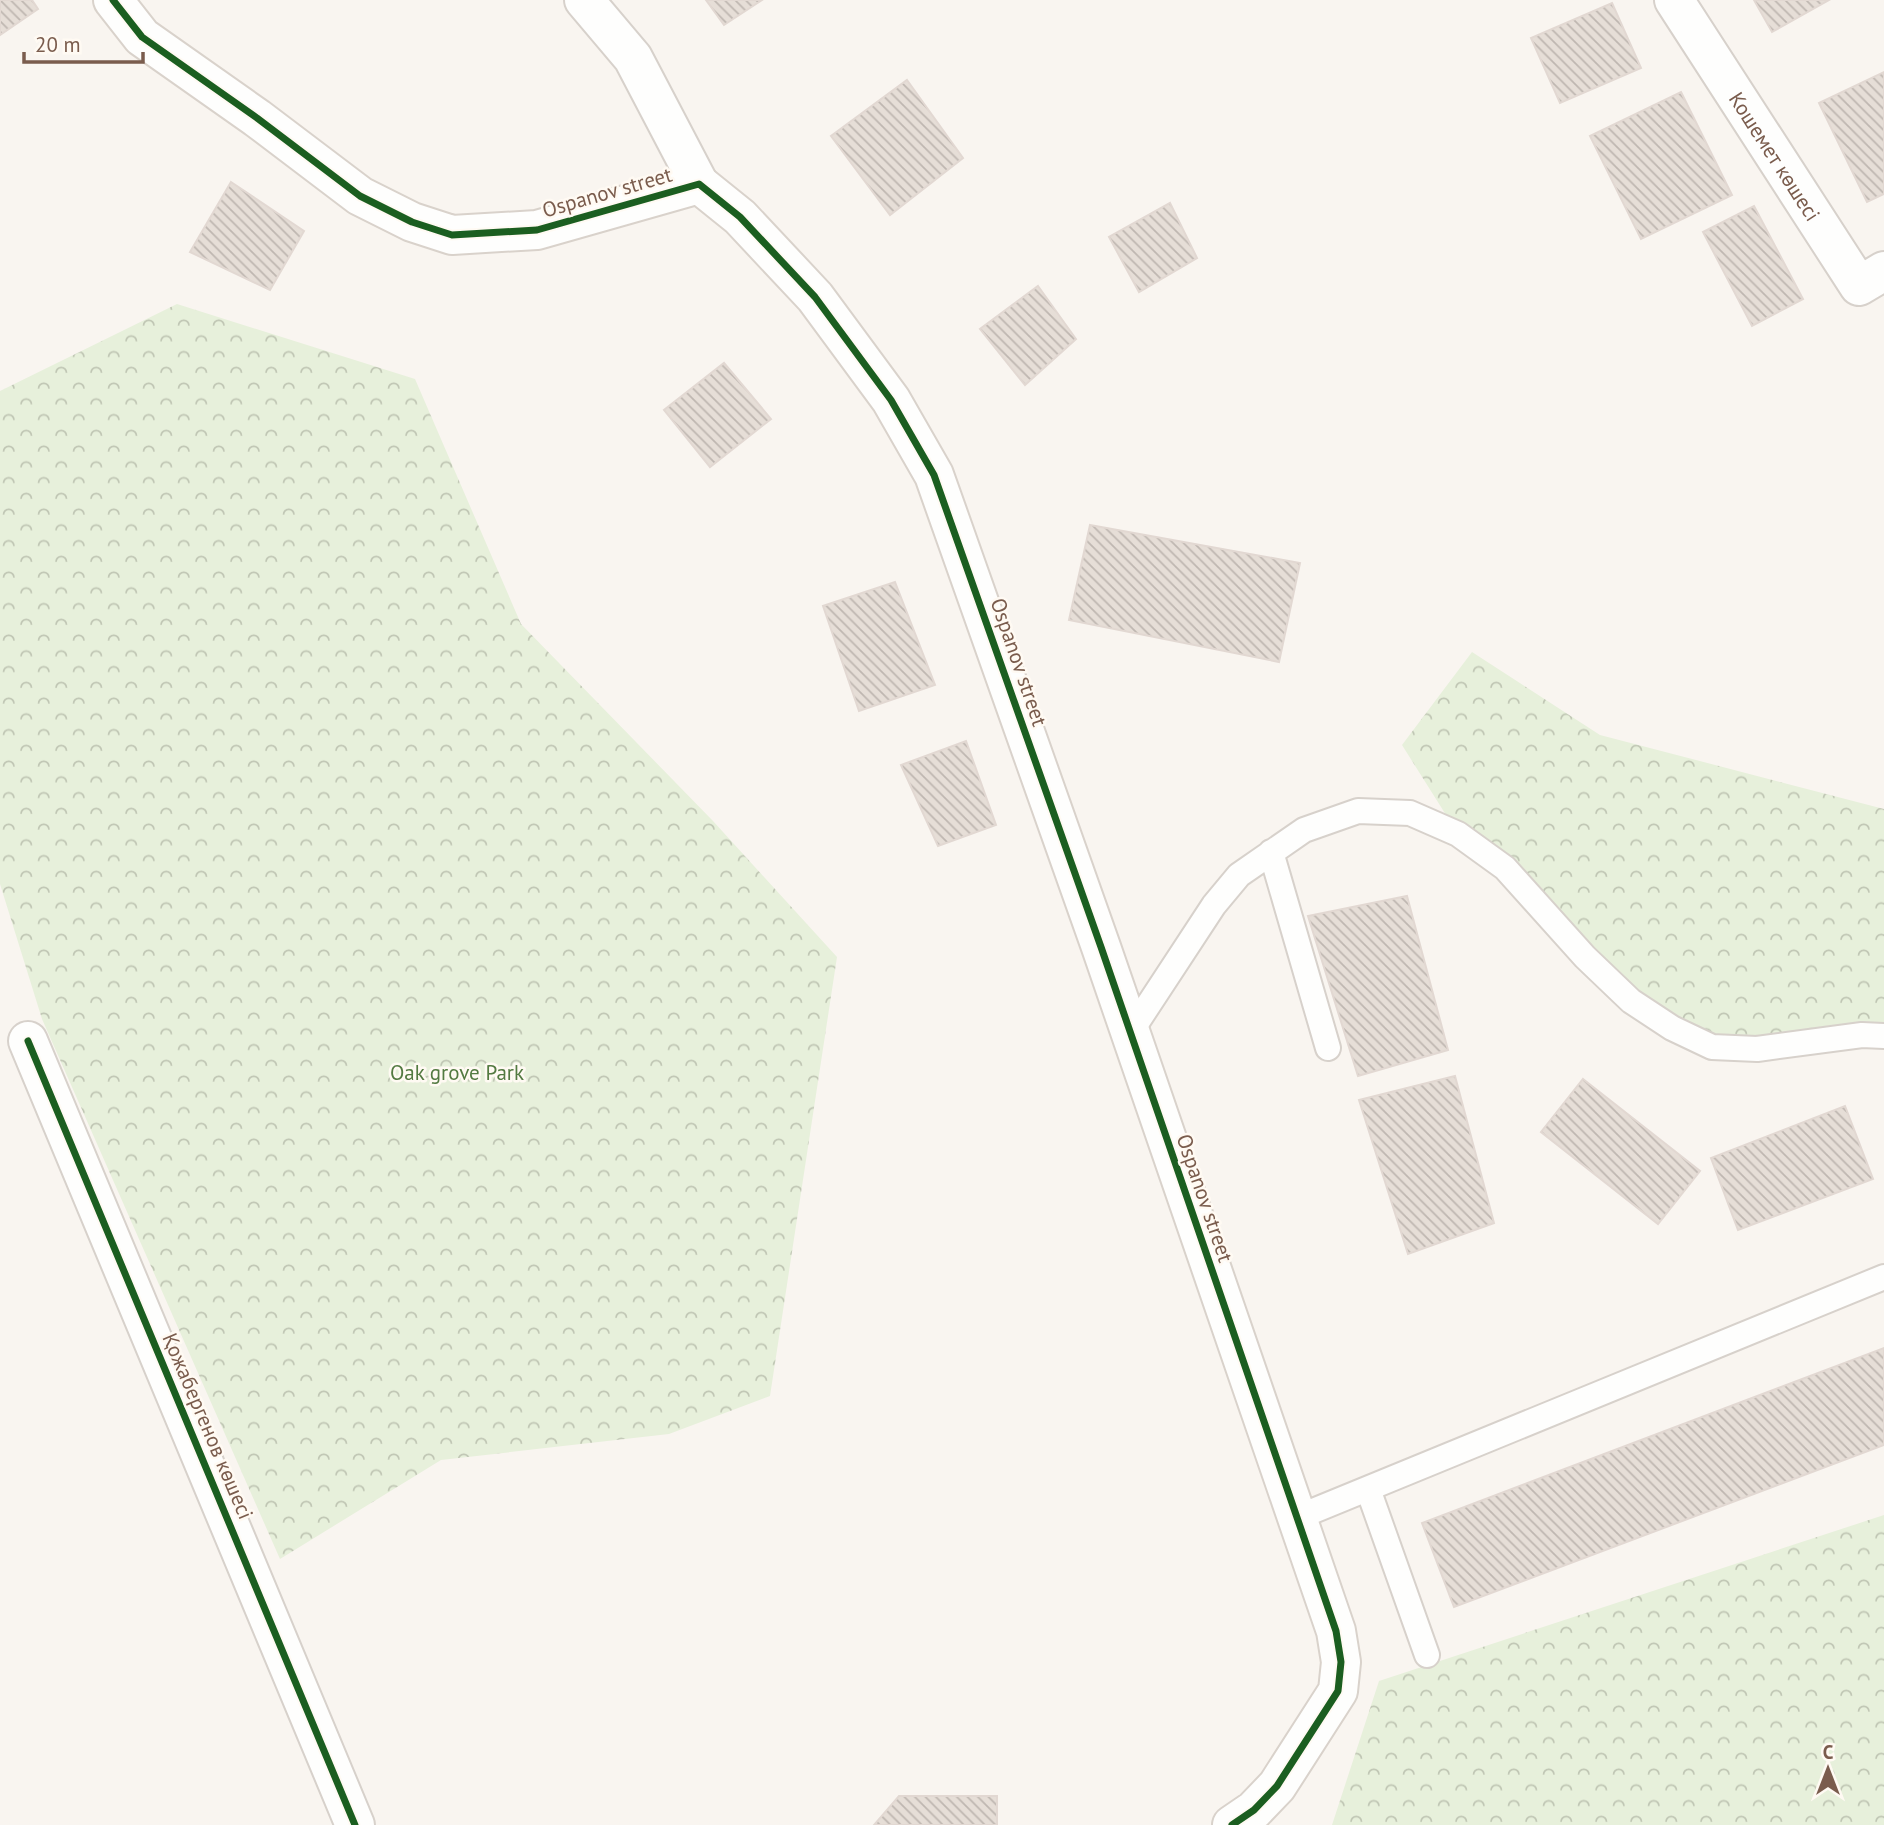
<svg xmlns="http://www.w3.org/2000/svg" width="1884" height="1825" viewBox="0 0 1884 1825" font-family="'PT Sans',sans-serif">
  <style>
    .forest { fill: url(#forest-crowns) }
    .building { fill: url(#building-back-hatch); stroke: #e2d8d2; stroke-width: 2 }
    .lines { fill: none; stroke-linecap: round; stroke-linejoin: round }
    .lane-casing { stroke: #d7d1cb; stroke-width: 28 }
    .street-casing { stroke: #d7d1cb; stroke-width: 42 }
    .secondary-casing { stroke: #d9d2cb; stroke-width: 42 }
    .lane { stroke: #fefefd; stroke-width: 24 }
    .street { stroke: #fefefd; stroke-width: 38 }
    .secondary { stroke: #fefefd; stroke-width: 38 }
    .cycleway-casing { stroke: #fffaf3; stroke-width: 11 }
    .cycleway { stroke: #1b5e20; stroke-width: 7 }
    .labels { text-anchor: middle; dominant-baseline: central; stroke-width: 5; stroke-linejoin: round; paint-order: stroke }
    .street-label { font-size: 21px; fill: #7a5c4d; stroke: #fffaf3 }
    .park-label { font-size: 21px; fill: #537a41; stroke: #fffaf3 }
  </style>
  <defs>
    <pattern id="forest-crowns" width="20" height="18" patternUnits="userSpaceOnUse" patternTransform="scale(1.75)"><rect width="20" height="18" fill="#e7f0db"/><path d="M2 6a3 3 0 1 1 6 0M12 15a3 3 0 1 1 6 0" fill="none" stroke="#c0c6b4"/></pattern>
    <pattern id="building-back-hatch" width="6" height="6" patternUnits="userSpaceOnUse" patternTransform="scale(1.75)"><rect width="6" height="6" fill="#e6ded7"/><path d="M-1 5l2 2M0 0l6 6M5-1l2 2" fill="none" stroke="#bfb7b1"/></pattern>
  </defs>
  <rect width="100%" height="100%" fill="#f9f5f0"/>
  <path class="forest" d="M177,304L415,379L521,624L713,821L837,957L770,1396L669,1434L441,1460L280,1559L42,1019L0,884V391Z
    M1472,652L1600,735L1884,809V1048L1757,1049L1672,1028L1458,834L1402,745Z
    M1884,1515V1825H1332L1379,1681Z"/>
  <path class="building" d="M0,0H32L38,9L0,35Z
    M706,0H762L724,25Z
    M1754,0H1829L1772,32Z
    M1612,3L1641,68L1560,103L1531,38Z
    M1884,72V194L1867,202L1819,103Z
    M907,80L963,158L890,215L831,136Z
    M1681,92L1732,195L1641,239L1590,136Z
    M231,182L304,231L270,290L190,252Z
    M1170,203L1197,258L1139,292L1109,237Z
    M1754,206L1803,299L1752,326L1703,232Z
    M1038,286L1076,339L1025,385L980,329Z
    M724,363L771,419L710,467L664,410Z
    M1090,525L1300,563L1279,662L1069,620Z
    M895,582L935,685L859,711L823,606Z
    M966,741L996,825L938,846L901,765Z
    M1407,896L1448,1050L1358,1076L1308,916Z
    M1455,1076L1494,1223L1408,1254L1359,1100Z
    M1583,1079L1700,1171L1658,1224L1541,1132Z
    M1845,1106L1873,1179L1738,1230L1711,1158Z
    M1884,1348V1445L1454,1607L1422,1523Z
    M899,1796H997V1825H874Z"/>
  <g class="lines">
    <defs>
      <path id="lane" d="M1271,852L1328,1048
        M1130,1033L1214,905L1239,875L1304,830L1358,811L1410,813L1458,834L1505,868L1585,957L1631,1001L1672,1028L1712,1047L1757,1049L1862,1035L1884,1036
        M1368,1489L1427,1655
        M1296,1518L1884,1277"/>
      <g id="street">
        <path d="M584,0L633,58L699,184"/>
        <path id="s1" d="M1674,0L1859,286L1884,271"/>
        <path d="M28,1041L355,1825"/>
      </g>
      <path id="secondary" d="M113,0L142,37L257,118L360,196L412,222L452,235L537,230L699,184L740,217L815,297L891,400L934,475L1101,947L1336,1631L1341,1662L1338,1691L1277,1786L1254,1810L1232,1825"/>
    </defs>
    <use href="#lane" class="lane-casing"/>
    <use href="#street" class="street-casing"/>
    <use href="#secondary" class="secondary-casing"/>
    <use href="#lane" class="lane"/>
    <use href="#street" class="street"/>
    <use href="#secondary" class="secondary"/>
    <defs>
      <path id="cycleway" d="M113,0L142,37L257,118L360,196L412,222L452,235L537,230L699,184L740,217L815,297L891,400L934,475L1101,947L1336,1631L1341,1662L1338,1691L1277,1786L1254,1810L1232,1825
        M28,1041L355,1825"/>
    </defs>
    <use href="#cycleway" class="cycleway-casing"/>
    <use href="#cycleway" class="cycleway"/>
  </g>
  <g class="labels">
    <g class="street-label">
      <text stroke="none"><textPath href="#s1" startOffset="186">Кошемет көшесі</textPath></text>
      <text transform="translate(607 192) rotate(-16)">Ospanov street</text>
      <text transform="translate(1019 662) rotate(71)">Ospanov street</text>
      <text transform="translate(1205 1198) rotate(71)">Ospanov street</text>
      <text transform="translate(208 1426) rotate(67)">Қожабергенов көшесі</text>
    </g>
    <g class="park-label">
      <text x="457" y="1072">Oak grove Park</text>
    </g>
  </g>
  <g transform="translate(1828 1769)" stroke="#fffaf3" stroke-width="5" paint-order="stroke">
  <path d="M0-5L12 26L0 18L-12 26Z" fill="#7a5c4d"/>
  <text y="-10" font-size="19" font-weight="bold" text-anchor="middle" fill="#7a5c4d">С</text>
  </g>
  <path d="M24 52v10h119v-10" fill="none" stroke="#7a5c4d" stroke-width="3.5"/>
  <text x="35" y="52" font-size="21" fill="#7a5c4d" stroke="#fffaf3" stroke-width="5" paint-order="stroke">20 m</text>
</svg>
